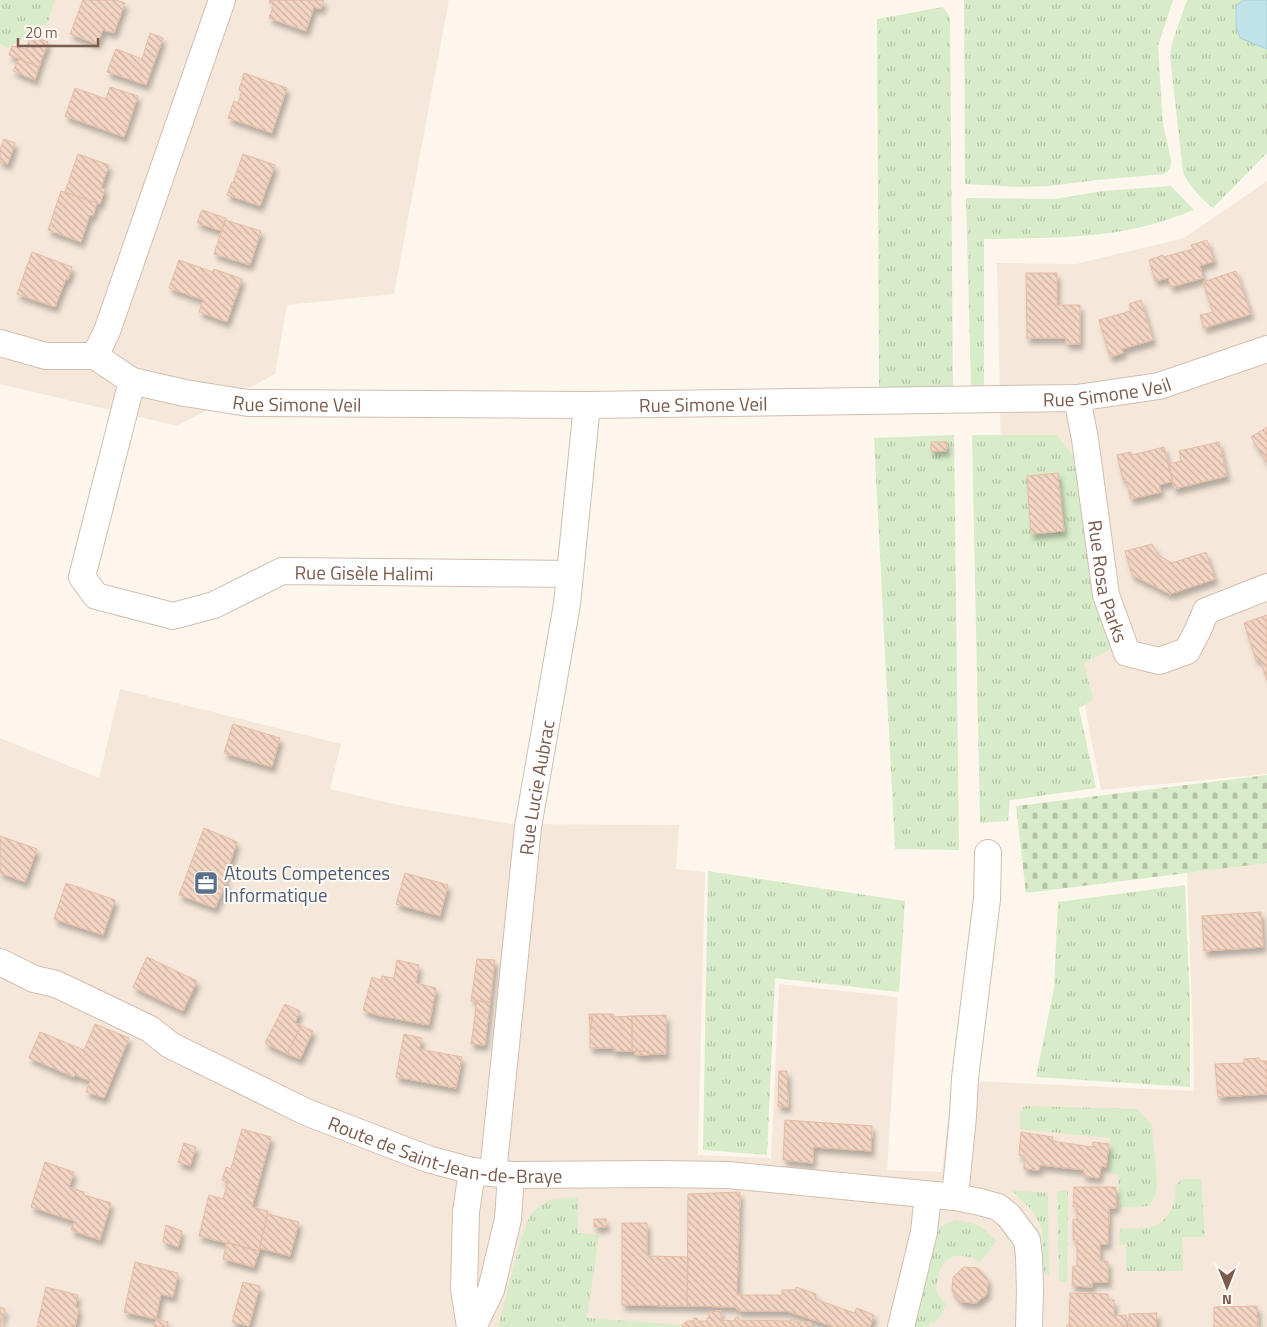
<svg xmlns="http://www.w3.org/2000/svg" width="1267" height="1327" viewBox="0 0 1267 1327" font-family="'Titillium Web',sans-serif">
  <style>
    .residential { fill: #f5e8da }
    .grass { fill: url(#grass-tufts) }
    .cemetery { fill: url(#cemetery-stones) }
    .water { fill: #bfe3e8; stroke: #a5d3da }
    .building { fill: url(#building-back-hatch); stroke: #e6bba3; filter: url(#shadow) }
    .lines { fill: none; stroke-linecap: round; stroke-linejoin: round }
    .street-casing { stroke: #d1beb0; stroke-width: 28 }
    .street { stroke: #fff; stroke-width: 26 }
    .labels { text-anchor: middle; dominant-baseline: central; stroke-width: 4; stroke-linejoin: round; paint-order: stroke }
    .street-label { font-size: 19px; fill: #7a5c4d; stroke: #fffaf3 }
    .service-label { font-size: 19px; fill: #4e5e75; stroke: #fffaf3; text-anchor: start }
  </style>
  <defs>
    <pattern id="grass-tufts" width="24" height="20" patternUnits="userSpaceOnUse" patternTransform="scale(1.25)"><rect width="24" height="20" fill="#d8ecc9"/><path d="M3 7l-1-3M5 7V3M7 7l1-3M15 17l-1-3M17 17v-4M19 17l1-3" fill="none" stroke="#b4c2a5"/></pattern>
    <pattern id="cemetery-stones" width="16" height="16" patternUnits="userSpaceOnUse" patternTransform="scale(1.25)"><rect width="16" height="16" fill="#d8ecc9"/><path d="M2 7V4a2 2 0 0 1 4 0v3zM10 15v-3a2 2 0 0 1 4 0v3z" fill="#b4c2a5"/></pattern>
    <pattern id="building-back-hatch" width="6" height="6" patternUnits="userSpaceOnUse" patternTransform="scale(1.25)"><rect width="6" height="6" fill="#f3d5c3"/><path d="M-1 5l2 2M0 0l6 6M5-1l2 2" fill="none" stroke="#cab0a1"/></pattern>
    <filter id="shadow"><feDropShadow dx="3" dy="5.5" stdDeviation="2.5" flood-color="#0004"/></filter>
  </defs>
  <rect width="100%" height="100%" fill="#fdf6ec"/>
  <path class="residential" d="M0,0H449L394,294L287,305L275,374L177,426L0,384Z
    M1267,181V774L1101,790L1069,624L1005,646L997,263L1076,264L1184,238Z
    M120,689L341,744L330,789L403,806L511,824L679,825L676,869L705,872L698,1155L771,1158L779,984L898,997L887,1170L942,1172L952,1080L1194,1091L1193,1036L1187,873L1267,863V1327H0V738L99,778Z"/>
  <path class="grass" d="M0,0H55L48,22L8,48L0,44Z
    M964,0H1173L1158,46L1163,124L1171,160L1170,169L1164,174L1096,180L1050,186L1020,187L965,184Z
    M1187,0H1267V153L1213,208C1203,200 1187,184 1183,172L1170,55L1172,43Z
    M943,7L950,17L953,387L879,388L877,19Z
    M1171,186L1194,210C1177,216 1160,223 1142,227C1091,239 1037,238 984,239V386L971,387L966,198L1055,199L1103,191Z
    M954,435L959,850L895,849L874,438Z
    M972,435H1057L1079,463L1112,643L1109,650L1084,663L1093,699L1079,708L1096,788L1010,800L1008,821L980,823Z
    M708,871L905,901L899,992L775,978L767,1155L703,1150Z
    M1185,885L1190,1004V1087L1036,1077L1054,988L1058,902Z
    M1025,1106L1137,1109L1152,1125L1157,1183L1155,1197L1149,1206L1120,1208L1118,1174L1108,1173L1110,1138L1020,1129V1111Z
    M1182,1179H1201L1205,1237H1182L1183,1271H1126V1244L1119,1246L1120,1228C1138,1229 1159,1231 1170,1212C1175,1202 1176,1198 1175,1186Z
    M1011,1190L1048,1193L1049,1276L1044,1274L1042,1228L1035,1215L1028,1206Z
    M1060,1191H1068L1067,1282H1061L1059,1279L1057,1193Z
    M578,1197V1233L599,1235L587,1318L682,1325L683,1327H498L521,1239L531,1213L549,1200Z
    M956,1220C979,1224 980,1224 996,1241L980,1262C969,1255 952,1252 943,1264C940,1268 939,1275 938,1279C937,1282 936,1285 936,1288C937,1294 942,1300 947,1305L935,1323H930L928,1327H911L934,1236L942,1226Z"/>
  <path class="cemetery" d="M1267,775V863L1026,893L1016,806Z"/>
  <path class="water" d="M1243,0H1267V49L1240,38L1236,26V6Z"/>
  <path class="building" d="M83,0H116L125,3L114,33L103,30L97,44L70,34Z
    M270,0H324L321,9L314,7L306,31L269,18L274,5L269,3Z
    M150,33L163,38L146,85L107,72L116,49L142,59Z
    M31,35L48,42L39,67L9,55L12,46L26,49Z
    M19,59L39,67L35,80L13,71Z
    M244,73L287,88L272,133L228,118L234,101L238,103L242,91L239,90Z
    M110,87L138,96L124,137L65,116L75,88L106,99Z
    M4,139L15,143L8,164L0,162V150Z
    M78,154L109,165L101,188L105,189L100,204L65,192Z
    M243,154L275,165L260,206L227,195L232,182L233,183Z
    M61,191L97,203L93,216L90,215L81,242L48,230Z
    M202,210L226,218L221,231L197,223Z
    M225,220L261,231L250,265L214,254Z
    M1207,240L1214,261L1200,266L1203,278L1171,287L1168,278L1155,281L1149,260L1163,255V257L1193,249L1191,245Z
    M32,252L72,267L68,280L66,279L55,307L17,294Z
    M179,260L213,272L214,269L242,279L227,322L199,312L203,300L169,288Z
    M1236,271L1251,314L1204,328L1200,315L1213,312L1203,282Z
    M1026,273H1057V305H1080V344H1066V338H1027Z
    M1141,300L1153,340L1122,349L1123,353L1110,357L1099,320L1131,311L1129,304Z
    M1267,427V462L1251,437Z
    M931,442H947L946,451H931Z
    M1219,442L1227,476L1174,489L1168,464L1181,461L1179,451Z
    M1164,447L1173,481L1159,485L1161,492L1131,499L1126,480H1123L1117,455L1131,452L1132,455Z
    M1058,473L1064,531L1031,534L1027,476Z
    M1152,544L1158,555L1172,563L1206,552L1215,579L1170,594L1132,575L1125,551Z
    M1267,615V680L1260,658L1256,660L1244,623Z
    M233,724L280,738L272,767L224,753Z
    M204,828L237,842L224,881H227L215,908L179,895Z
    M0,836L37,849L25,882L0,873Z
    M405,873L448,885L440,916L396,904Z
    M66,883L115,900L103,935L54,919Z
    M1261,912L1263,947L1204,951L1202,916Z
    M147,957L197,981L183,1011L133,987Z
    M477,959L495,960L490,1002L471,1001Z
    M397,960L419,965L416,983L436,988L429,1025L376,1015L363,1010L372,977L381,980L382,976L394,978Z
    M477,1001L490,1002L485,1045L471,1044Z
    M285,1004L300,1011L295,1023L301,1026L287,1054L265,1043Z
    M589,1014H592L591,1030H590Z
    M592,1014H613L614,1017L632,1016V1051H614V1048H590V1030H591Z
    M666,1015V1054H649V1051H632V1016Z
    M95,1024L129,1038L104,1098L86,1092L90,1081L75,1075L74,1077L29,1058L40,1032L84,1050Z
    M301,1026L313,1031L300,1059L287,1054Z
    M404,1034L422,1038L419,1049L462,1057L456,1088L396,1077Z
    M635,1051H649V1055H635Z
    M1259,1058L1260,1061H1267V1094L1218,1097L1215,1064L1244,1063V1059Z
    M779,1071H787L788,1107L778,1106Z
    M785,1120L872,1126L871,1151L813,1147V1163L783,1160Z
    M242,1129L271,1137L252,1207L268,1211L259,1251L199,1236L209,1195L223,1199L228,1182L222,1180L226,1167L231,1169Z
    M1021,1132L1053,1137L1052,1141L1092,1147L1093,1142L1109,1144L1106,1167L1101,1166L1099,1178L1083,1176L1084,1170L1040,1165L1039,1170L1024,1169V1156L1019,1155Z
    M184,1143L196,1147L190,1166L178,1162Z
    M45,1162L74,1172L69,1187L84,1192V1195L111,1203L100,1240L71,1230L74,1221L31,1207Z
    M1074,1187H1116V1208H1109L1108,1244H1100V1261H1108V1282H1092V1287L1072,1286L1073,1266H1077V1240H1073V1219H1077V1207H1073Z
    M740,1192L737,1295H782V1290H795L796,1287L816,1294L815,1299L854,1313L857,1308L874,1315L870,1327H834L787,1311H740L734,1307L687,1306L688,1194Z
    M268,1214L299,1222L290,1256L259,1248Z
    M594,1219H606V1227H594Z
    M622,1223H647V1256L688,1257L687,1306L622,1305Z
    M166,1225L182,1231L178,1247L163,1242Z
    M227,1242L259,1251L254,1267L223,1259Z
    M135,1262L178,1273L173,1297L161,1294L156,1319L124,1312Z
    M964,1267L978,1268L988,1279L987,1294L976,1303L961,1302L952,1291L953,1277Z
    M243,1282L260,1286L249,1326L232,1322Z
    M46,1287L78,1295L75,1307L79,1308L75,1327L71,1326L70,1327H37Z
    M1070,1293L1108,1294V1300H1114V1316L1126,1315V1327H1066L1069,1324Z
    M1257,1306L1258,1327H1214V1307Z
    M0,1307L5,1309L0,1327Z
    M721,1311V1320L734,1321L735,1318L738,1317L739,1320L791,1321V1319H794V1322H811V1327H683L682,1325L687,1321H694V1318H697L698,1321H707V1318H709V1312Z
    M1157,1313L1156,1327H1129V1314Z
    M156,1319L168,1322L167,1327H154Z"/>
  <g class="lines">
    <defs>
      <g id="street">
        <path d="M0,343L46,356H95"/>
        <path id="s1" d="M95,356L132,381L185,393L248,403L587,405L1077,398L1159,386L1267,349"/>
        <path d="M95,356L107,331L222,0"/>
        <path id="s2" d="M132,381L82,577L96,596L173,616L214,605L282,571L570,574"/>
        <path id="s3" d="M1077,398L1085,439L1106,595L1127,653L1159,661L1187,651L1198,630L1206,611L1267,587"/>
        <path id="s4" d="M0,962L34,979L56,984L150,1029L170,1045L306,1112L428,1159L472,1171L511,1175L657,1174L728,1175L955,1197L980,1202L998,1207L1009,1216L1027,1240L1029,1256L1030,1290L1029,1327"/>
        <path id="s5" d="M493,1173L528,827L567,604L587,405"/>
        <path d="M955,1197L963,1116L965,1078L987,899L988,853"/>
        <path d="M470,1327L464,1289L466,1212L472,1171"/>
        <path d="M473,1327L491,1290L508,1219L511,1175"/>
        <path d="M901,1327L924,1232L928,1195"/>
      </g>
    </defs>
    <use href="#street" class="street-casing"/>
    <use href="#street" class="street"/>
  </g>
  <defs>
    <symbol id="office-square" viewBox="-11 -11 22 22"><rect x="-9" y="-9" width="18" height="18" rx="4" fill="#5c6f8a" stroke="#fffaf3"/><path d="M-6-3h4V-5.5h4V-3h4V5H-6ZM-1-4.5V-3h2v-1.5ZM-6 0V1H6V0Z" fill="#fff"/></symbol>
  </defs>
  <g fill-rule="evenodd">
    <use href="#office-square" x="192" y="869" width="28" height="28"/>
  </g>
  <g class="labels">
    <g class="street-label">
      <text stroke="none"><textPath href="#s1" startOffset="1022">Rue Simone Veil</textPath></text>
      <text stroke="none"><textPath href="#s1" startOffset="212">Rue Simone Veil</textPath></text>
      <text stroke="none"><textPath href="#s1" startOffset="618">Rue Simone Veil</textPath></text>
      <text stroke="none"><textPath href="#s2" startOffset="506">Rue Gisèle Halimi</textPath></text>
      <text stroke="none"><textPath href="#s3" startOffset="186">Rue Rosa Parks</textPath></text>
      <text stroke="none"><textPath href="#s5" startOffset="388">Rue Lucie Aubrac</textPath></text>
      <text stroke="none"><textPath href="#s4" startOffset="488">Route de Saint-Jean-de-Braye</textPath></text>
    </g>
    <g class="service-label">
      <text x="224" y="872">Atouts Competences<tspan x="224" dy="22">Informatique</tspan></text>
    </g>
  </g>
  <g transform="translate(1227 1287) rotate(180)" stroke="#fffaf3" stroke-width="4" paint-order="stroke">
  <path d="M0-4L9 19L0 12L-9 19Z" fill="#7a5c4d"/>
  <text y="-8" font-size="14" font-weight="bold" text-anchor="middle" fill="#7a5c4d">N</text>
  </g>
  <path d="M18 38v8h80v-8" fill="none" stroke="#7a5c4d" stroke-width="2.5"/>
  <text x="25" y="38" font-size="15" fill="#7a5c4d" stroke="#fffaf3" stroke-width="4" paint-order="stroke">20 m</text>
</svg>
